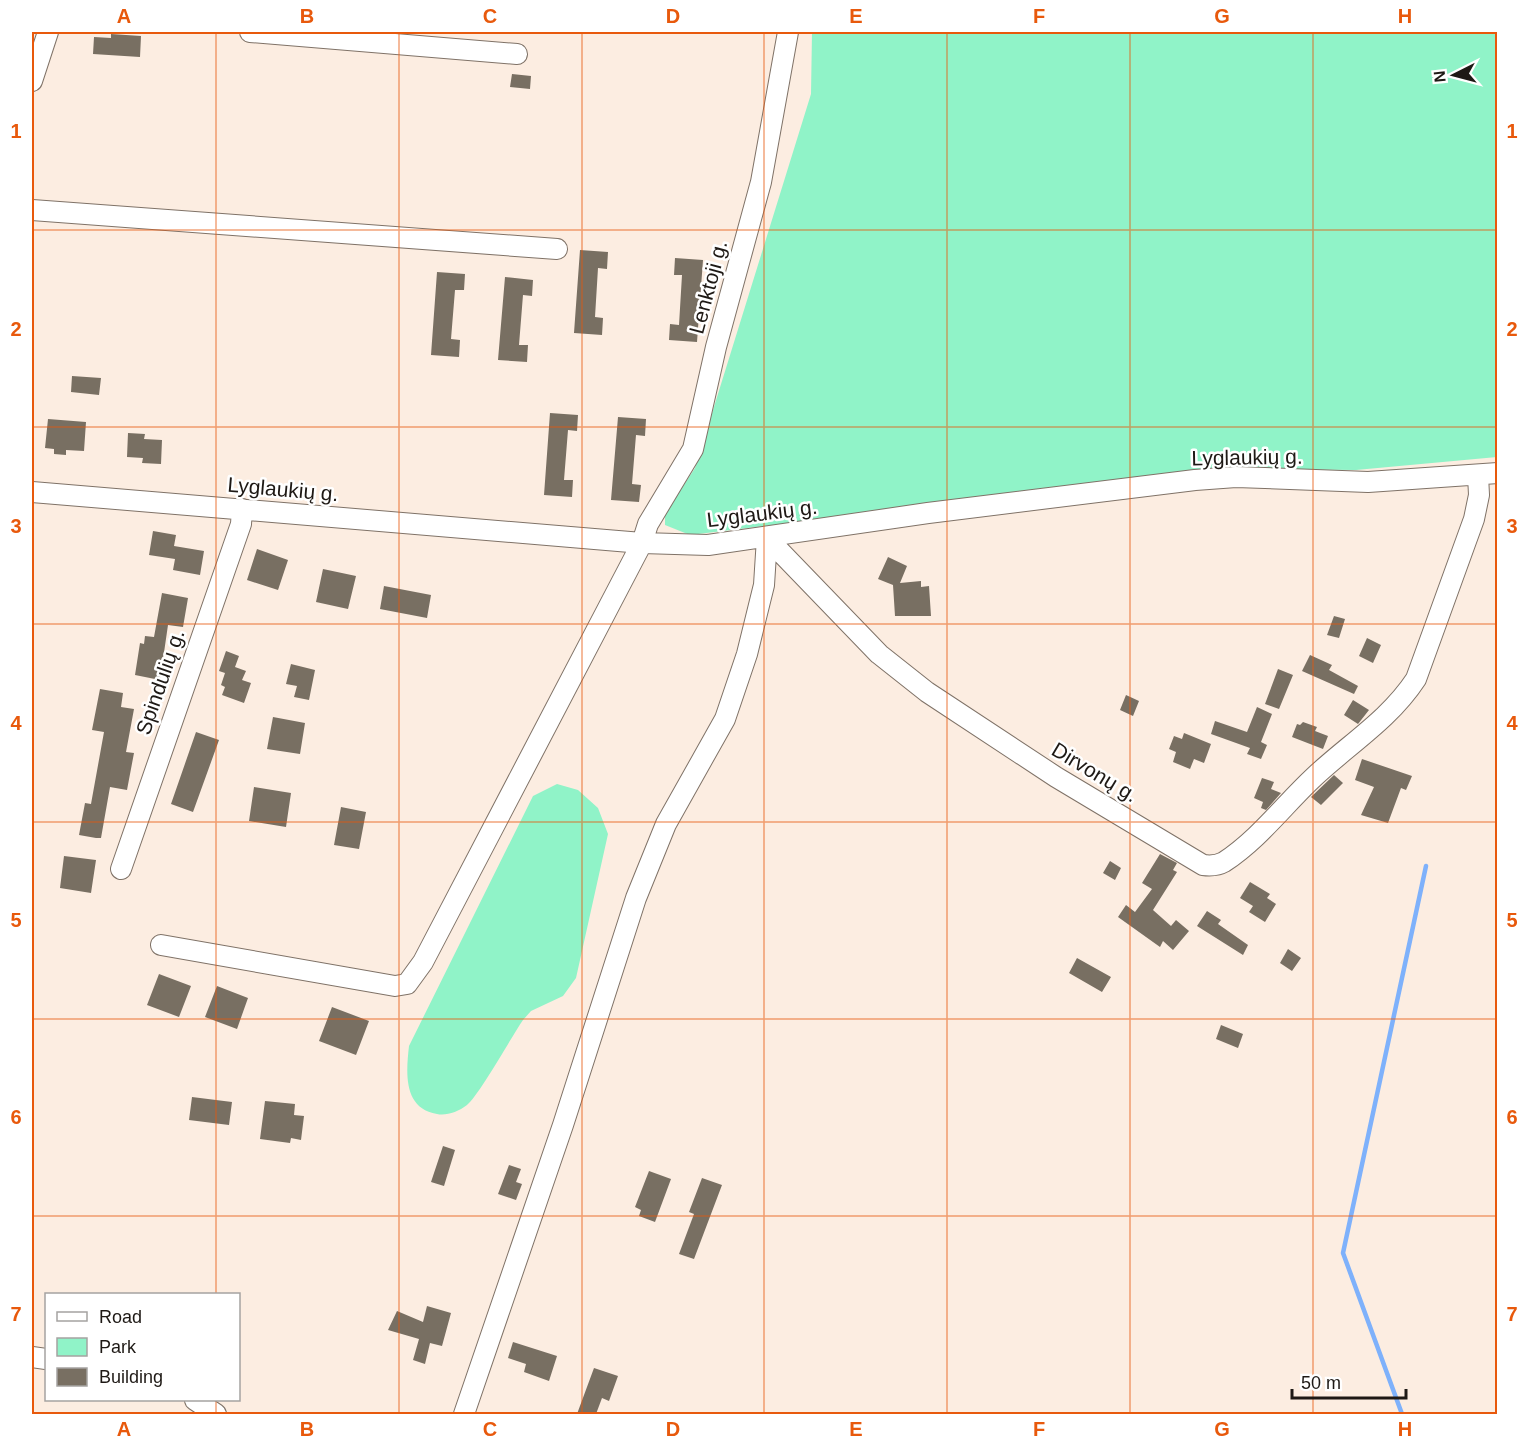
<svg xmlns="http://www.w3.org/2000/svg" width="1529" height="1446" viewBox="0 0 1529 1446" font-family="Arial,sans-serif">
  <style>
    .green { fill: #90f3c8 }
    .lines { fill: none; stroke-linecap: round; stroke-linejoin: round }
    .stream { stroke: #7eb1fb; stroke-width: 4.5 }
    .building { fill: #786f62 }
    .minor-casing { stroke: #7f7267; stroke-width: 22 }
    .minor { stroke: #fff; stroke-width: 20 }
    .grid { fill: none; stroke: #e8590c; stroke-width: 1.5; stroke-opacity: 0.55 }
    .labels { text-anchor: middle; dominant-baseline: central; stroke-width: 5; stroke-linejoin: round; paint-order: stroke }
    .street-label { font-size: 21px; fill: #1e1915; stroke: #fff }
    .neatline { fill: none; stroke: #e8590c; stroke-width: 2 }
    .grid-label { font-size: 20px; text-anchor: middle; font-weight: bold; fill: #e8590c }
  </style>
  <rect width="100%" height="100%" fill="#fcede1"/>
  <path class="green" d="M812,32H1497V457L1356,470L1239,469L690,535L665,525V514L695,468L811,94Z
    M557,784L578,790L598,808L608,834L576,978L563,996L531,1011L523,1020C512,1036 478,1097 467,1105C458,1112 446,1116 437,1114C403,1108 406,1073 409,1046L533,796Z"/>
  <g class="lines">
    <path class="stream" d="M1402,1414L1343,1253L1426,866"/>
  </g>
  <path class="building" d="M111,34L141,36L140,57L93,54L94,37L111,38Z
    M512,74L531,76L530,89L510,87Z
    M580,250L608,252L607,269L598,268L595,317L603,318L602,335L574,333Z
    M675,258L703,260L697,342L669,340L670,324L679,325L682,275H674Z
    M437,272L465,274L464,290H455L451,339L460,340L459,357L431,355Z
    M505,277L533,280L532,296L523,295L519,345H528L527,362L498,360Z
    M72,376L101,378L99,395L71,392Z
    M550,413L578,415L577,431L568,430L564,480H573L572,497L544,495Z
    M618,417L646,419L645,436L636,435L632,484L641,485L639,502L611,500Z
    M48,419L86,422L84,451L66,450V455L54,454V449L45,448Z
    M128,433L145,434L144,439L162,440L161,464L142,463L143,458L127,457Z
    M153,531L176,535L174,546L204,551L200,575L173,570L175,559L149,555Z
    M257,549L288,560L278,590L247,580Z
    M888,557L907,566L900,583L921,581V587L929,586L931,616H895L893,585L878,579Z
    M323,569L356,576L348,609L316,602Z
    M384,586L431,595L427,618L380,609Z
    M162,593L188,598L183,627L168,625L160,680L135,675L140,643L144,644L145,636L154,637Z
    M1334,616L1345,619L1339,638L1327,635Z
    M1367,638L1381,645L1373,663L1359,656Z
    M226,651L239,656L235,667L246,671L242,680L251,683L244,703L222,695L225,687L221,685L225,673L219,671Z
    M1310,655L1332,665L1329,670L1358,686L1354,694L1302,671Z
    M291,664L315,670L309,700L294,697L297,686L286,684Z
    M1278,669L1293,675L1279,709L1265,704Z
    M100,689L123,693L121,707L134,709L126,752L134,753L127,790L110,787L101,838H96L79,835L85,803L91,804L104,732L92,730Z
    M1126,695L1139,701L1133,716L1120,710Z
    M1353,700L1369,710L1358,724L1344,715Z
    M1257,707L1272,714L1261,742L1267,745L1261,759L1247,754L1250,748L1211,734L1215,721L1247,732Z
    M273,717L305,723L300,754L267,749Z
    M1303,722L1317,727L1315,731L1328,736L1323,749L1292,737L1297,724L1300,725Z
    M196,732L219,740L193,812L171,804Z
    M1184,733L1211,744L1204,763L1194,759L1190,769L1173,762L1176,752L1169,749L1174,736L1182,739Z
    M1362,759L1412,776L1406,790L1401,788L1388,823L1361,815L1374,787L1355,780Z
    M1334,775L1343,783L1321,805L1311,797Z
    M1262,778L1274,782L1271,789L1281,793L1266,810L1261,808L1263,802L1254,798Z
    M254,787L291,793L286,827L249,821Z
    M341,807L366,812L359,849L334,845Z
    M1160,854L1177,863L1173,870L1177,872L1153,910L1171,926L1176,920L1189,931L1173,950L1163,941L1160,947L1118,917L1126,905L1135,912L1152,889L1142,883Z
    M64,856L96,860L91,893L60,888Z
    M1110,861L1121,868L1115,880L1103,873Z
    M1250,882L1270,894L1267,898L1276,904L1265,922L1249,912L1253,906L1240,898Z
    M1207,911L1221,920L1218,924L1248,945L1243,955L1197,926Z
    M1288,949L1301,958L1292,971L1280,963Z
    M1077,958L1111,977L1102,992L1069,973Z
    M159,974L191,986L179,1017L147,1005Z
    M217,986L248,998L237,1029L205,1017Z
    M332,1007L369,1021L356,1055L319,1041Z
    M1221,1025L1243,1034L1238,1048L1216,1039Z
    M192,1097L232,1102L229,1125L189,1120Z
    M265,1101L295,1104L294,1115L304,1116L301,1140L291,1138L290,1143L260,1139Z
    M443,1146L455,1150L444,1186L431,1182Z
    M509,1165L521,1169L516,1182L522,1184L516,1200L498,1194Z
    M649,1171L671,1179L655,1222L639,1216L641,1210L635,1207Z
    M702,1178L722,1185L694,1259L679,1254L694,1214L689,1212Z
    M427,1306L451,1313L442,1346L430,1343L425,1364L413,1360L419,1339L388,1330L397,1311L423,1322Z
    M513,1342L557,1356L549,1381L524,1372L526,1364L508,1358Z
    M594,1368L618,1376L609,1401L602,1398L596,1414H577Z"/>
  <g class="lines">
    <defs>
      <path id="minor" d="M250,32L517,54
        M32,81L48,32
        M32,210L557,249
        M32,492L642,543L708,545L928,513L1195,480L1236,477L1368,482L1498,473
        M767,538L879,654L927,692L1056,777L1203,865C1211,866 1217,866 1224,862C1259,839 1284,805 1314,777C1349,744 1389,720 1416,679L1474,519L1479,495L1478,475
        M121,869L241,524L242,509
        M161,945L395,986L407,984L423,962L642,543L648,524L693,449L716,347L761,182L788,32
        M32,1357L46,1359
        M195,1400L216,1414
        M464,1414L563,1125L636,898L666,824L725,719L747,654L764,585L767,538"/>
    </defs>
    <use href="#minor" class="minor-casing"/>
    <use href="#minor" class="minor"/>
  </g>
  <path class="grid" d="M216,32V1294M399,32V1414M582,32V1414M764,32V1414M947,32V1414M1130,32V1414M1313,32V1414M32,230H1498M32,427H1498M32,624H1498M32,822H1498M32,1019H1498M32,1216H1498M216,1400V1414"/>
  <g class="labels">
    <g class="street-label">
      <text transform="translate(708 287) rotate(-75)">Lenktoji g.</text>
      <text transform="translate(1247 457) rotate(-1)">Lyglaukių g.</text>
      <text transform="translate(283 489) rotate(5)">Lyglaukių g.</text>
      <text transform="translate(762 513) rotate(-7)">Lyglaukių g.</text>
      <text transform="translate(160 682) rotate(-71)">Spindulių g.</text>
      <text transform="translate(1095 772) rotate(31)">Dirvonų g.</text>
    </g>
  </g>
  <rect width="1529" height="1446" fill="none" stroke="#ffffff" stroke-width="66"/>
  <rect x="45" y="1293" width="195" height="108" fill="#ffffff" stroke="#a5a3a1" stroke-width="1.5"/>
  <rect x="57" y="1312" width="30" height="9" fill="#ffffff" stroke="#a5a3a1" stroke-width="1.5"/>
  <text x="99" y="1323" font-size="18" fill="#1e1915">Road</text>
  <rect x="57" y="1338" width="30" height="18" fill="#90f3c8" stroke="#a5a3a1" stroke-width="1.5"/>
  <text x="99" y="1353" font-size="18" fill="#1e1915">Park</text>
  <rect x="57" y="1368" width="30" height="18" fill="#786f62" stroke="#a5a3a1" stroke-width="1.5"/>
  <text x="99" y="1383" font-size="18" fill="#1e1915">Building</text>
  <g transform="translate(1454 75) rotate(264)" stroke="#ffffff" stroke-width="4.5" paint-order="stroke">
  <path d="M0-4.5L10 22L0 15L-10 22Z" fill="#1e1915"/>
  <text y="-9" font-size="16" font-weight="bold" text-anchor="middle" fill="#1e1915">N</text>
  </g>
  <path d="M1292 1389v9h114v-9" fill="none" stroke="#1e1915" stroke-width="3"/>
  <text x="1301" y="1389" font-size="18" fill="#1e1915" stroke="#ffffff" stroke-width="4.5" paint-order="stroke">50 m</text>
  <rect x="33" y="33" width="1463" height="1380" class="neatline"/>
  <g class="grid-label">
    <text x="124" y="23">A</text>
    <text x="307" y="23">B</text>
    <text x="490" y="23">C</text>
    <text x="673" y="23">D</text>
    <text x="856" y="23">E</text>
    <text x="1039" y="23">F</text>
    <text x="1222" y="23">G</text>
    <text x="1405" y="23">H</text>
    <text x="16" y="138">1</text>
    <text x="1512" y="138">1</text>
    <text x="16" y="336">2</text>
    <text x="1512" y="336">2</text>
    <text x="16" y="533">3</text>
    <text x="1512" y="533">3</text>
    <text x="16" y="730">4</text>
    <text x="1512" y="730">4</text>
    <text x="16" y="927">5</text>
    <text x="1512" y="927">5</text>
    <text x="16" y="1124">6</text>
    <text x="1512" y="1124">6</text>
    <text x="16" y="1321">7</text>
    <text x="1512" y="1321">7</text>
    <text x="124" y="1436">A</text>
    <text x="307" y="1436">B</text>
    <text x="490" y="1436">C</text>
    <text x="673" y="1436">D</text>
    <text x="856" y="1436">E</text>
    <text x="1039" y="1436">F</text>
    <text x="1222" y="1436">G</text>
    <text x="1405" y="1436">H</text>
  </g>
</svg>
